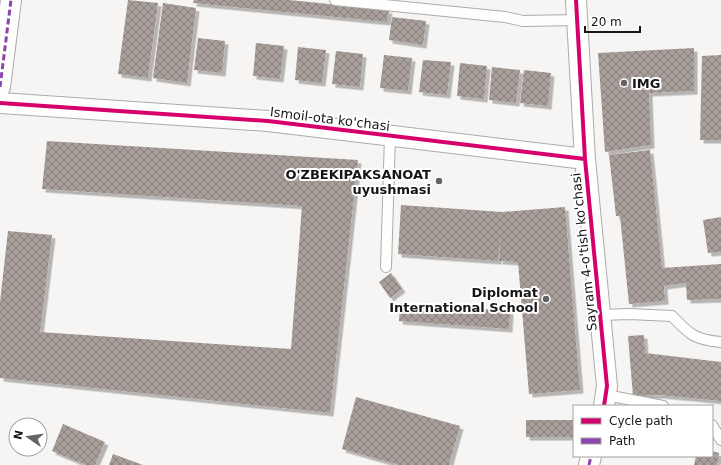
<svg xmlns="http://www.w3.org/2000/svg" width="721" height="465" viewBox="0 0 721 465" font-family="'DejaVu Sans',sans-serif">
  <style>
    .building { fill: url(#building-cross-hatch); filter: url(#shadow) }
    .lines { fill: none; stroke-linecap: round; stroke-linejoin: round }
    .lane-casing { stroke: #adabaa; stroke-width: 12 }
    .street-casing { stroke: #adabaa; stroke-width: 22 }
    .lane { stroke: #fefefd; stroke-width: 10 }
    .street { stroke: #fefefd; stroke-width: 20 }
    .quiet { stroke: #8e44ad; stroke-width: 3; stroke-dasharray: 6 3; stroke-linecap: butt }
    .cycleway-casing { stroke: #fff; stroke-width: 6 }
    .cycleway { stroke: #d6006c; stroke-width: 4 }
    .poi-dot { fill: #656363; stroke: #fff; stroke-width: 1.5 }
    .labels { text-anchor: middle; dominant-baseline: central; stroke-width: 4; stroke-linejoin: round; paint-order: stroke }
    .poi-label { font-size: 13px; font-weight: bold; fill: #171515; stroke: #fff; text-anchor: end }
    .street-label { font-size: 13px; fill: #171515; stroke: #fff }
  </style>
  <defs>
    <pattern id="building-cross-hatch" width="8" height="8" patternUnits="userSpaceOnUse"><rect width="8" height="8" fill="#a89f9a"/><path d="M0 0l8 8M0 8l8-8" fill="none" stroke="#88807c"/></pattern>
    <filter id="shadow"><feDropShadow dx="3.5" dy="3.5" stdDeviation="0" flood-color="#0004"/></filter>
  </defs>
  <rect width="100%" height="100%" fill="#f7f5f3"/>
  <path class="building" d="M128,0L158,3L148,78L118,74Z
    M194,0H289L389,10L387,22L193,3Z
    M163,3L196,8L187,83L153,78Z
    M392,17L426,21L423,45L389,40Z
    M198,38L225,41L222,73L194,70Z
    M256,43L284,46L280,79L253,76Z
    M298,47L326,50L322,83L295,80Z
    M694,48V91L649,93L651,145L605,152L598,53Z
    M336,51L363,54L360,87L332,84Z
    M384,55L412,58L408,91L380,88Z
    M721,55V140H700L702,56Z
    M423,60L451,62L447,95L419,92Z
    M460,63L487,66L484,99L457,96Z
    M492,67L520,70L516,103L489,100Z
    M524,70L551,73L548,106L520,103Z
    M47,141L358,160L330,413L0,378V302L8,231L52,235L40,332L291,349L302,206L42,189Z
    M650,150L662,268L721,264V299L687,300L686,283L664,286L665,301L629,304L620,216H616L609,155Z
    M401,205L502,212L565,207L580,390L529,394L518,262L499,261L501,234L498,261L398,254Z
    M721,217V252L708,253L703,220Z
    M391,273L402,289L390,298L379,282Z
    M400,303L510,311L509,329L399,321Z
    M644,335L645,353L721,362V401L660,395L633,396L628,336Z
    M356,397L460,426L449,465H399L342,449Z
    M526,420H574V437H526Z
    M63,424L105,442L95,465H86L52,451Z
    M712,451L719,453L717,465H694L696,456H712Z
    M113,454L143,465H109Z"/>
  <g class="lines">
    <defs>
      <path id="lane" d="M335,0L505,17L523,21L577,20
        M386,267L390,136
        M601,315L629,314L672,316C689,334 695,340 721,342
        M606,395L663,406
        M712,425L721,440"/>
      <path id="street" d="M576,0L585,159L607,386L604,406
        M0,87L11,0
        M0,103L268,121L585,159
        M589,465L591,456"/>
    </defs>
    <use href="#lane" class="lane-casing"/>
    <use href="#street" class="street-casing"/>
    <use href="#lane" class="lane"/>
    <use href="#street" class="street"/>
    <path class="quiet" d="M0,87L11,0
      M589,465L591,456"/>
    <defs>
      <path id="cycleway" d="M576,0L585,159L607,386L604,406
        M0,103L268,121L585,159"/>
    </defs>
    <use href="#cycleway" class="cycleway-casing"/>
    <use href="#cycleway" class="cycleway"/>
  </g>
  <g class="poi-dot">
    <circle cx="624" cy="83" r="4"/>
    <circle cx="439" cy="181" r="4"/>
    <circle cx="546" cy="299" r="4"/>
  </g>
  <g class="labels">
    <g class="poi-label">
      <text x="632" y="83" text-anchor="start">IMG</text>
      <text x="431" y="174">O'ZBEKIPAKSANOAT<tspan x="431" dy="15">uyushmasi</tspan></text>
      <text x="538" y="292">Diplomat<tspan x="538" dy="15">International School</tspan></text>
    </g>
    <g class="street-label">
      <text transform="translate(330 119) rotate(7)">Ismoil-ota ko'chasi</text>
      <text transform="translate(584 252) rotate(-96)">Sayram 4-o'tish ko'chasi</text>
    </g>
  </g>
  <rect x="573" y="405" width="140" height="52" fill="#ffffff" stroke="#a2a1a1"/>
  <rect x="581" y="418" width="20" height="6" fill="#d6006c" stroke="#a2a1a1"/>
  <text x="609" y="425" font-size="12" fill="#171515">Cycle path</text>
  <rect x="581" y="438" width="20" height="6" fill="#8e44ad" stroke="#a2a1a1"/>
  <text x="609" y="445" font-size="12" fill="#171515">Path</text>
  <g transform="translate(28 437) rotate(283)"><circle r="19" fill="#ffffff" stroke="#a2a1a1"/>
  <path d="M0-3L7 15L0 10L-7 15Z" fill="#656363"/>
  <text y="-6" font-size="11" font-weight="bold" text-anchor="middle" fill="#171515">N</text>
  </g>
  <path d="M585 26v6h55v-6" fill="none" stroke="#171515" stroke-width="2"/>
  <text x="591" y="26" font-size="12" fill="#171515" stroke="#ffffff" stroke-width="3" paint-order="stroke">20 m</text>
</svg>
